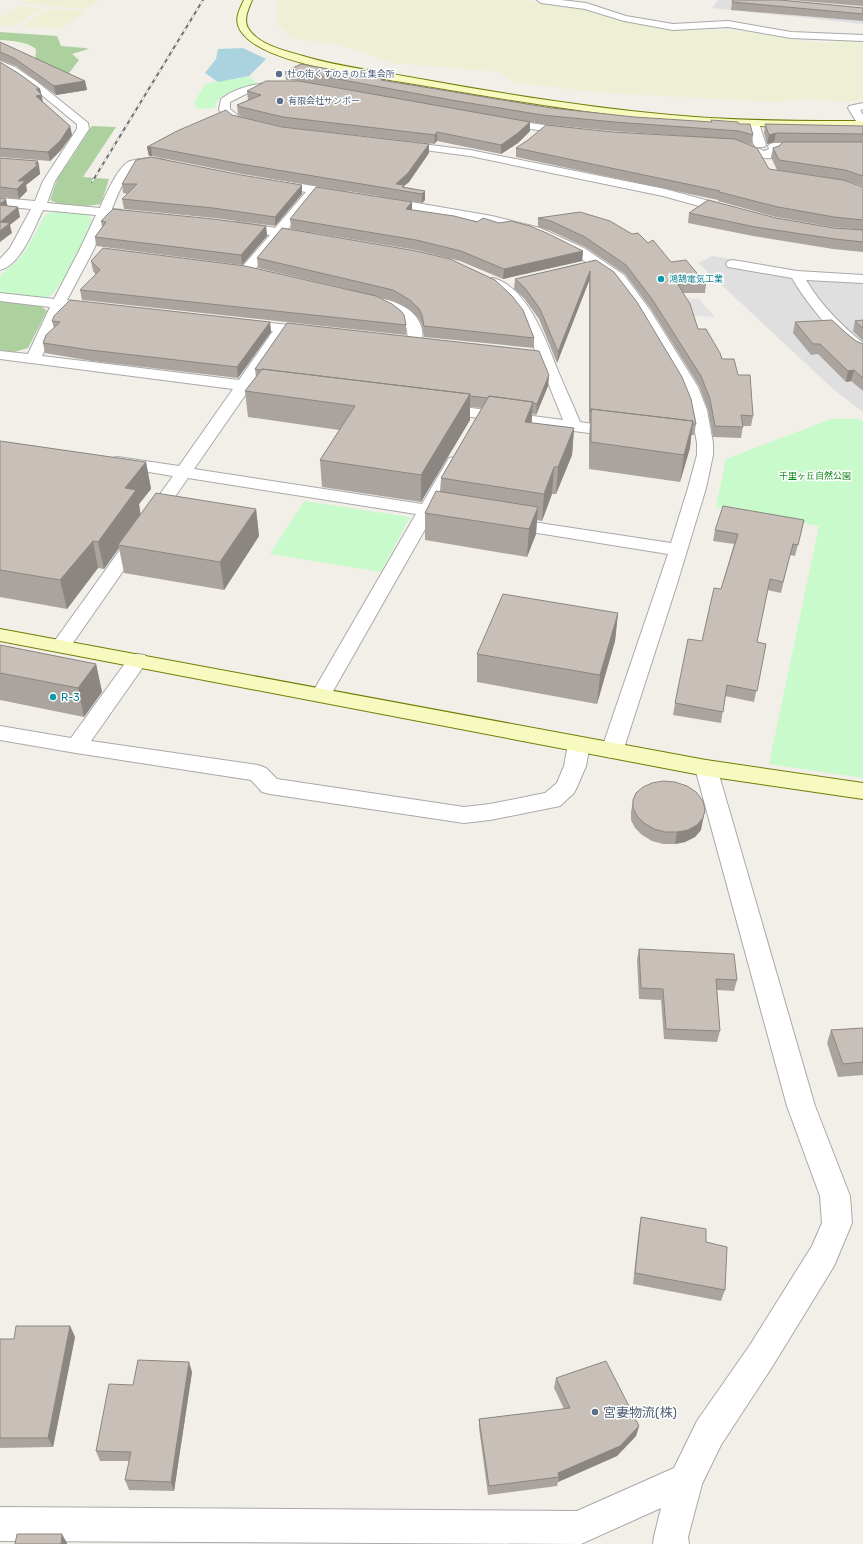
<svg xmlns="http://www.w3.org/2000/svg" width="863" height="1544" viewBox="0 0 863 1544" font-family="Rubik,'Noto Sans JP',sans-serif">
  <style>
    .residential { fill: #e0dfdf }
    .farmland { fill: #eef0d5 }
    .forest { fill: #add19e }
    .park { fill: #c8facc }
    .parking { fill: #e2e2e2 }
    .water { fill: #aad3df }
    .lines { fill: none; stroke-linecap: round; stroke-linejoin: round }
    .street-casing { stroke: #a9a9a9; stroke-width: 2 }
    .secondary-casing { stroke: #707d05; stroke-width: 2 }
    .street { fill: #fff; fill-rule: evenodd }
    .secondary { fill: #f7fabf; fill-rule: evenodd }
    .rail-casing { stroke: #707070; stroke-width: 2 }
    .rail { stroke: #fff; stroke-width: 1.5; stroke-dasharray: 4; stroke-linecap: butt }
    .wall { fill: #aba49e }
    .shaded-wall { fill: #8b8681 }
    .building { fill: #c7bfb8; stroke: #8b8681 }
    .service-dot { fill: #5c6f8a; stroke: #fff; stroke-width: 1.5 }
    .culture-dot { fill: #0f9aa8; stroke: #fff; stroke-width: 1.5 }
    .labels { text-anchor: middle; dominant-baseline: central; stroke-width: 3; stroke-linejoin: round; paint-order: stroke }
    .far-service-label { font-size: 9px; fill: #4e5e75; stroke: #fff; text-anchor: start }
    .far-culture-label { font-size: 9px; fill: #0d838f; stroke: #fff; text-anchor: start }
    .far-park-label { font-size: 9px; fill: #0c8416; stroke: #fff }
    .culture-label { font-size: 11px; fill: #0d838f; stroke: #fff; text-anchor: start }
    .near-service-label { font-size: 13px; fill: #4e5e75; stroke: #fff; text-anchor: start }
  </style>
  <rect width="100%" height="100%" fill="#f2efe9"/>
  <path class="residential" d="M718,0H863V24L712,8Z
    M712,256L802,271L863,275V412L833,389L698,263Z"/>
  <path class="farmland" d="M28,0H99L88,9L23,3Z
    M277,0H521L539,3L584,8L603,15L673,30L739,31L820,43L841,41L863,42V99L851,102L805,99L773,102L609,93L515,83L498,72L393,63L358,50L333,44L292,38L277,24Z
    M20,6L43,8L13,26L0,25V18Z
    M49,9L87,11L62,29L20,27Z"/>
  <path class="forest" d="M0,32L57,36L61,46L85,48L89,49L72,54L79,60L69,73L65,75H34L36,49C25,41 13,41 0,40Z
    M92,126L116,127L83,177L109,179L101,204C85,207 64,207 50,200L58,177L71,159Z
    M0,301L41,306L47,311L28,348L14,352L0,350Z"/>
  <path class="park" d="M247,77L251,78L259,85C246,88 216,91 215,108L197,109L194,102L205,85L213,82Z
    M56,211L87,215L92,219C86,234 60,295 46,298C37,300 11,295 0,294V276L23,255L45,215Z
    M831,419H859L863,421V778L769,764L819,526L716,507L726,459Z
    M304,501L410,517L381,572L270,554Z"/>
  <path class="parking" d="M644,297L699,299L715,317L654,314Z"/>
  <path class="water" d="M243,48L266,59L249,76L218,82L205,73L216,59L218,49Z"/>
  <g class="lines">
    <defs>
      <path id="street" d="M537,0H561L586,3L626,16L673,24L728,21L791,32L863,35V41L791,38L728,27L673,30L624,21L585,9L541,3Z
        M0,61L15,67L36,81L88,123L89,129L55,181L47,203L100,208C105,196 117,169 128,162C136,158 156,157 165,160L167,162L165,164C156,167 145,163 136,168C126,173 116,198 112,209L122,210L124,213L122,216H108L93,251L67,300L75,302L77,305L75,308H63L42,356L239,380L273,331L237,327L235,324L237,321L242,320L318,328L320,331L318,334L313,335L287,333L253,382L284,387L287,390L284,393L279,395L248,391L194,469L422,504L449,458L455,457L461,458L463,462L438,507L462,511L465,515L462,519L456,520L432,517L328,700L321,702L314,700L311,695L416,514L188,478L68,650L61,652L54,650L51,646L173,476L112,466L110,462L112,458L118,457L179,466L233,389L0,359V351L28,354L50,307L0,301V293L54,299L79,251L96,215L43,210C34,228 21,265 0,270V259L10,248L31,209L0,206V198L35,201L43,181L77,129V124C52,104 29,82 0,68Z
        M274,82H281L286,85L281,88L248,93L230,102V109L241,118L255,122L257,124L255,126C243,129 226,119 219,110L221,99C237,87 255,84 274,82Z
        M863,103V109L860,110L863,115V127L859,126L848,108L849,106Z
        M500,119L573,129L579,132L573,135L496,124L494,122L496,120Z
        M753,120L759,123L766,145L764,147H756L754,145L747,123Z
        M398,141L470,150L665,189L735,208L737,211L735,214L731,215L663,196L470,156L394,146L392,144L394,142Z
        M733,141L749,144L764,151L769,149L768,146L770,144L774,143L863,144V150H781C772,167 753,153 741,149C738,147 733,147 729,146L727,144L729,142Z
        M272,179L343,191L347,192L349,195L347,198L343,199L317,194L287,230L314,234L315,237L314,240L309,241L282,237L251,274H241L239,271L241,268L270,235L233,229L232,226L233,223L238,222L275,228L306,192L268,186L266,183L268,180Z
        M382,197L492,216L540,228L584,248L624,275L650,310L698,387L707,410L713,443V455L706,488L676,587L623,751L620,756L612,758L604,756L601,751L668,554L507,528L501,527L498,523L501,519L507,518L671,543L688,488L697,455V443L691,410L682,387L637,311L614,281L574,254L530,234L488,223L378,204L376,201L378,198Z
        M733,260L797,271L863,275V283L806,280C820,304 841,325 863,343V354C842,349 803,298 792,278L728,267L726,264L728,261Z
        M493,278C528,287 546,341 558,371C565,388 573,405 580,422L624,429L626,432L624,435L618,437L434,412L432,409L434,406L440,404L563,420L531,340L520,317L508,301L486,282L488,279Z
        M376,297C394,301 418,308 422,330C423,335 422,341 419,345L414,346L409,345L407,342C410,321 399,312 380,306C375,305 372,305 369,301L371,298Z
        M138,654L145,655L148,660L91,741L258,765L266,768L277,779L464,807L490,804L545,793L557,783L564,766L568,744L571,739L579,737L587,739L590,744L586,766L577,787L574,793L560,806L490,820L464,823L270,794L262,792L251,780L76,753L0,740V726L71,738L131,655Z
        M706,760L714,763L717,768L815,1106L850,1196L852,1223L834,1266L772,1367L721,1445L702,1484L688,1537L689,1544H653L654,1537L661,1508L581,1544L0,1541V1507L577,1511L674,1468L697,1421L750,1345L812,1246L822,1223L820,1196L787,1106L695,768L698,763Z"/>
      <path id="secondary" d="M244,0H252C249,8 243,19 248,28C258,45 285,51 303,56C343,68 385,72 426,80C515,96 604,110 695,117C750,121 807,121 863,121V127C796,127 728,127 661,120C574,112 488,96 402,82C363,75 267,64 243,34C233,22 238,12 244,0Z
        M0,629L706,760L863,783V799L706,776L0,641Z"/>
    </defs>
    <use href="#street" class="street-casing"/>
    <use href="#secondary" class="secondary-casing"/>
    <use href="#street" class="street"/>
    <use href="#secondary" class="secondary"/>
    <defs>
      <path id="rail" d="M92,182L203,0"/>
    </defs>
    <use href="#rail" class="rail-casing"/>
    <use href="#rail" class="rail"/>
  </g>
  <path class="wall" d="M791,0H863V6Z
    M732,2L863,8V21L731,10Z
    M0,42L85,81L87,90L56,95L16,66L0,60Z
    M0,62L40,89L43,102L70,126L72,135L61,150L50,161L0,157Z
    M301,64L383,79V80L551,108L634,117L739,124L753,135L752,144L735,140L769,169L863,187V230L832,227L776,217L718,201V200L516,157V148L613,132L724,139L613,131L541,124L530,122V131L518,143L501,154L437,141L434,144L283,127L242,117L238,114L237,105L248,100L247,91L300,81L286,80L285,72Z
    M232,115L282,127L429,153L409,182L404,186V187L425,191V200L422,203L242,174L152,156H149L147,147Z
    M765,124L863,126V186L843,180L777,170L771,157L773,148L832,142H774L767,144L764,133Z
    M151,157L302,194L275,226L214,218L124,209L122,199L128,194L123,193L122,184Z
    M0,158L39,164L40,174L26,185L27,191L19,199L0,197Z
    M412,202V210L477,222L583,251L582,261L503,279L460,261L416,250L291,229L290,219Z
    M689,213L776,218L834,228L863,230V252L833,249L753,236L688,223Z
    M538,218L648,243L671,262L706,284L705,293H683L698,329L722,359L738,375L753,416L751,426H743L741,438L713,437L708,410L699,386L651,309L625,274L585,247L551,231L538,227Z
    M101,221L266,226L267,236L242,265L96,246L95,237L102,227Z
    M282,228L534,338V348L424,337L422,325L419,319L410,310L394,301L378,297L406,325V335L82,300L80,290L96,275L93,271L91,261L351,290L258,268L257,258Z
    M596,260L696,424L694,435H691L690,448L680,482L589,469V435L590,423H589V281L557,363L539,319L524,298L514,289L515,279Z
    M863,320V341L853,331L855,321Z
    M52,321L270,322L271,332L238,378L92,361L45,353L43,343L54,328Z
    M795,322L846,333L856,341L863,344V391L851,381L846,382L818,354L811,355L793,333Z
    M255,369L549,375L548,386L536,415L532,414V423L574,428L572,455L556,494H552L542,521L537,520L536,534L527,557L425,540V513L440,491L441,478L482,408L470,407V420L421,502L322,487L320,460L339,430L248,417L245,391L256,377Z
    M0,441L146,462L151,489L139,504L140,514L256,509L259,536L224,590L124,573L119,548L104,569L98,568L67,609L0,597Z
    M804,520L795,556L790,555L781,593L767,590L757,642L766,644L754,702L725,696L721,723L673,715L675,703L702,641L721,589L734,544L713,541L715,530Z
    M618,613L615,641L597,704L477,682V654Z
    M0,645L96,664L102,692L84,717L0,700Z
    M633,800L701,830L695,837L685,842L675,844H663L652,841L642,835L635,828L631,820V812Z
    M639,949L737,980L734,991L717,990L720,1031L717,1042L664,1039L661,1000L639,999L637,960Z
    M863,1028V1075L838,1077L827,1043L831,1030Z
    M641,1217L706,1242L725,1290L721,1301L633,1284L639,1228Z
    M70,1326L75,1337L53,1447L0,1448V1339H14Z
    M192,1372L174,1491L129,1490L125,1480L129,1461H100L96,1451L133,1385Z
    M556,1378L639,1426L636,1436L617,1456L558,1482L557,1486L488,1495L479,1428V1419L564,1409L554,1388Z"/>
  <path class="shaded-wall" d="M85,81L87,90L56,95L54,86Z
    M36,89H40L43,103L38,105Z
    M530,122V131L518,143L501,154V145Z
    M70,126L72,135L61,150L50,161L48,152Z
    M437,132V141L434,144L435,135Z
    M776,133L774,142L767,144L769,135Z
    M429,144V153L409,182L404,186V191L396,184Z
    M147,147H151L152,156H149Z
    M38,161L40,174L26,185L27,191L19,199L17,189L18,181Z
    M302,185V194L275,226V217Z
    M425,191V200L422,203V194Z
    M6,199L8,208L0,210V204Z
    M412,202V212L406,209Z
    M18,207L20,217L10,225L12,233L0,242V222Z
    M266,226L267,236L242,265L241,255Z
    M583,251L582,261L503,279L504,269Z
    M590,271L589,281L557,363L558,352Z
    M270,322L271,332L238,378L237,367Z
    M854,370L851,381L846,382L848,371Z
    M549,375L548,386L536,415L537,404Z
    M470,394V420L421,502V475Z
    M533,402L531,428L525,422Z
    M693,421L690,448L680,482L684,455Z
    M574,428L572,455L556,494L558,467Z
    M146,462L151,489L139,504L141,517L118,545L119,548L104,569L98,542L125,488Z
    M554,467L552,494L542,521L544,494Z
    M538,507L536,534L527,557L529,529Z
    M256,509L259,536L224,590L220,562Z
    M93,541L98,568L67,609L60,580Z
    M618,613L615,641L597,704L600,675Z
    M96,664L102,692L84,717L78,688Z
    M705,810L701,830L695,837L685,842L675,844L677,832Z
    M70,1326L75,1337L53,1447L48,1438Z
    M189,1362L192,1372L174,1491L171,1482Z
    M639,1426L636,1436L617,1456L558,1482L559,1477L558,1473Z
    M62,1534L67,1543V1544H61Z"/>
  <path class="building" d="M733,0H780L863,8V14L732,2Z
    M0,42L85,81L54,86L14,58L0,52Z
    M0,62L18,73L40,89H36L42,95L36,96L70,126L60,141L48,152L0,148Z
    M301,64L383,79L381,80L551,108L634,117L712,122L711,120L738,122L739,124H750L753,135L739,131L614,122L542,115L451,100L300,72H285Z
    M266,81H299L530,122L518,133L501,145L437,132L435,135L283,117L241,107L237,105L261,95L247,91Z
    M226,110L232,115L282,127L429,144L408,173L396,184L404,185L402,187L425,191L422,194L241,164L151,147H147L177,131Z
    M765,124L863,126V134L776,133L769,135Z
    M546,125L613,132L735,139L757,148L769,169L843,180L863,187V220L834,217L778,207L719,192L720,191L516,148L528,140Z
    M783,142H863V176L845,170L779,160L773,148L779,146Z
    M151,157L241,175L302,185L275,217L213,208L122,199L137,184H122L136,160Z
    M0,158L38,161L35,164H39L18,181H25L17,189L0,187Z
    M316,187L412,202L406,209L454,216L477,222L483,218L499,223L511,221L530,226L549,234L583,251L504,269L461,251L416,240L290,219Z
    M0,198L6,199L0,204Z
    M708,200L776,218L834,228L863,230V242L835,239L755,227L689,213Z
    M0,205L18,207L0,222L10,223L0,231Z
    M113,209L213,219L266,226L241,255L95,237L106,222L101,221Z
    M580,212L610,221L632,234L638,233L648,243L653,240L671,262L686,260L706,284L677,283L690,304L698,329H706L720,353L722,359H734L738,375H750L753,416L741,415L743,427L715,426L710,399L701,376L652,299L626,265L585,237L551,221L538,218Z
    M282,228L416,251L450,259L495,280L512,296L523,310L534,338L424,326L422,315L419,309L410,300L393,290L257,258Z
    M103,248L245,266L376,296L392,304L401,311L404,315L406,325L80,290L100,270L91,261Z
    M596,260L614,272L637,302L682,377L691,399L696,424H693V421L591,409V412H590V271L558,352L540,309L525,288L515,279Z
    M70,300L270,322L237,367L90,350L43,343L46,335L60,322L52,321L54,316Z
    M832,320L846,333L856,341L863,344V378L854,370L848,371L820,344H813L795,322Z
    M863,320V328L855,321Z
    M287,323L539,351L549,375L537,404L533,403V402L489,396L488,398L470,396V394L262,369L261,370L255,369Z
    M262,369L470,394L421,475L320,460L355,406L245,391Z
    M489,396L533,402L525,422L574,428L558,467H554L544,494L441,478Z
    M591,409L693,421L684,455L591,442Z
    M0,441L146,462L125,488L136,490L98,542L93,541L60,580L0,570Z
    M436,491L538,507L529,529L425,513Z
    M156,493L256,509L220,562L118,545Z
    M723,506L804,520L798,545L793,544L783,582L770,579L757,642L766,644L757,691L727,685L723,712L675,703L688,639L702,641L714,588L721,589L738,534L715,530Z
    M503,594L618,613L600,675L477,654Z
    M0,645L96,664L78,688L0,673Z
    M663,781L675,782L687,786L696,792L703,801L705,810L703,818L697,825L688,830L677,832H665L654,829L644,823L637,816L633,808V800L636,793L643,787L652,783Z
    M639,949L734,954L737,980L716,979L720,1031L666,1029L663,989L641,988Z
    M863,1028V1062L843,1064L831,1030Z
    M641,1217L706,1229V1242L727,1247L725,1290L635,1273Z
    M16,1326H70L48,1438H0V1339H14Z
    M138,1360L189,1362L171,1482L125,1480L131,1452L96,1451L109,1384L133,1385Z
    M606,1361L639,1426L620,1446L558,1473L559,1477L489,1486L479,1419L570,1408L556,1378Z
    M17,1534H62L61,1544H15Z"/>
  <g class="service-dot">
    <circle cx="279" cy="74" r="4"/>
    <circle cx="280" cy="101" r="4"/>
    <circle cx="595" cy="1412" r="4"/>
  </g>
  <g class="culture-dot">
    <circle cx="661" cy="279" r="4"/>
    <circle cx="53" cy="697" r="4"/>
  </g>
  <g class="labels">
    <g class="far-service-label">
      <text x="287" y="74">杜の街くすのきの丘集会所</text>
      <text x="288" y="101">有限会社サンポー</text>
    </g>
    <g class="far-culture-label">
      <text x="669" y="279">鴻鵠電気工業</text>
    </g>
    <g class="far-park-label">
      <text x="815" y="476">千里ヶ丘自然公園</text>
    </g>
    <g class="culture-label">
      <text x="61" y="697">R-3</text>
    </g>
    <g class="near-service-label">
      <text x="603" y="1412">宮妻物流(株)</text>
    </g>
  </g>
</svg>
